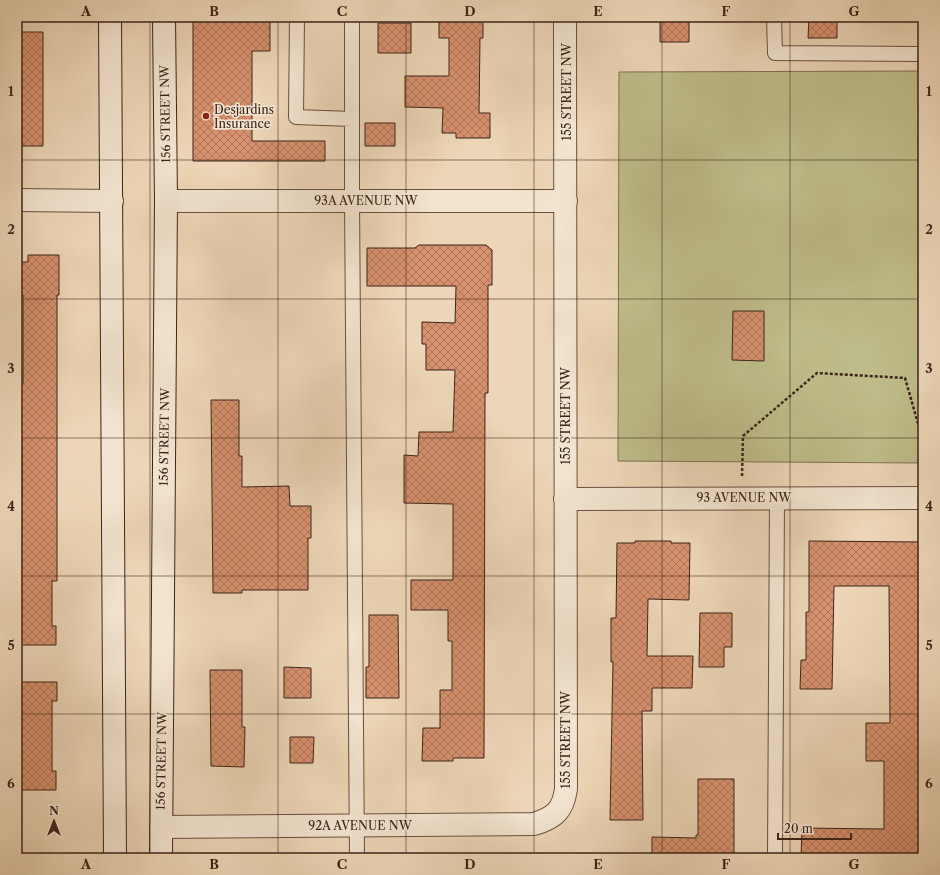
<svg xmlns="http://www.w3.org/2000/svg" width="940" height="875" viewBox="0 0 940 875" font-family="'Libre Caslon Text',serif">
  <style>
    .green { fill: #bebc8a; stroke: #7e7052 }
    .building { fill: url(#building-cross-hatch); stroke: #3d241a }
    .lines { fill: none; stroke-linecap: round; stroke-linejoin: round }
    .service-casing { stroke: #695041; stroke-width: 16 }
    .minor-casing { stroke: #695041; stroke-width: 24 }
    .secondary-casing { stroke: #3d241a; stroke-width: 24 }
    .path { stroke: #3d241a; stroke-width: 2.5; stroke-dasharray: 3 2; stroke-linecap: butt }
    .service { stroke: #f3e4d0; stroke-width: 14 }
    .minor { stroke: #f3e4d0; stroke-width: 22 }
    .secondary { stroke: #f3e4d0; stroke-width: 22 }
    .grid { fill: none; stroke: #3d241a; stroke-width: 1; stroke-opacity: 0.55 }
    .poi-dot { fill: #8f2418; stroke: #f3e4d0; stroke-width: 1.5 }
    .labels { text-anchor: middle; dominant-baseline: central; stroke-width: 3.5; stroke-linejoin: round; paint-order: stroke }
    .street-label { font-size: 12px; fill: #3d241a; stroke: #f3e4d0 }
    .poi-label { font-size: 12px; fill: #3d241a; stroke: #f3e4d0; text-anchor: start }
    .neatline { fill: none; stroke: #3d241a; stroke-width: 1.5 }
    .grid-label { font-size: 13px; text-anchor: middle; font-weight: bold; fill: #3d241a }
  </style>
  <defs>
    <pattern id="building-cross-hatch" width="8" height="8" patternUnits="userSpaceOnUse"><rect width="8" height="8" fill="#d7916e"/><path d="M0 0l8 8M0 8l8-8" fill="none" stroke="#b0765a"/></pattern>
  </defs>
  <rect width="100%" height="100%" fill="#edd6b7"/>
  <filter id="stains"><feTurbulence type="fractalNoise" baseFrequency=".005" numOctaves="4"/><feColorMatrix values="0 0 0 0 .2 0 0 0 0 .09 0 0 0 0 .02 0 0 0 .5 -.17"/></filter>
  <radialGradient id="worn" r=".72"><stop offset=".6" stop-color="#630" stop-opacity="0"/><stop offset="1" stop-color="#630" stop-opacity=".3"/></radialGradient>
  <path class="green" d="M923,71V463L618,461L619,72Z"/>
  <path class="building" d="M193,17H270V51H252V141H325V161H193Z
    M439,17H483V38H480L479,113H490V138H456V133H442L443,108L405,107V76H449V38H439Z
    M809,17H837V38H808Z
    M660,21H689V42H660Z
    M378,23H411V53H378Z
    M17,32H43V146H17Z
    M365,123H395V146H365Z
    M419,245H486L492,250V285H488V393H485L484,758H453V761H422L423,728H440V690H452V641H448V610H411V580H453V504L404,503V455L418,456L419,432H453L455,370H426V344H422V322L455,323L456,286H367V248H415Z
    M28,255H59V295H57V581H52V626H56V645H20L19,581H17V495H22V446H17V384H23V295H17V262H28Z
    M733,311H764V361L732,360Z
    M211,400H239V456H242V487L289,486L290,506H311V538H308V590H242V593H213Z
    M635,541H671V543H690L689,600L648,599L647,656H693L692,688H652V711H642L643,820H610L613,662H611V618H616L617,543H635Z
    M809,541L923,542L922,668H923V846L917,858H801L802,828L884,829V761H866V723H890L889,586H834L832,689H800L801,660H806V612H809Z
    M700,613H732V647H724V667H699Z
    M369,615H398L399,698H366V667H369Z
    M284,667L311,668V698H284Z
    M210,670H242V727H245L244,767L211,766Z
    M21,682H57V701H52V771H56V790H19Z
    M290,737H314L313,763H290Z
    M698,779H734V858H652V837L696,838V835H698Z"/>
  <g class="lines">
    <defs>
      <path id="service" d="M297,17L296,117L352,119
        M352,17V200L357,858
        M774,17L775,53L923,54
        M775,858L777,497"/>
      <path id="minor" d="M17,200L112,201
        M166,201H566
        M565,499L923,498
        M161,827L534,824C554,818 563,811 566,789L565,17"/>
      <path id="secondary" d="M110,17L115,858
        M161,858L166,201L164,17"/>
    </defs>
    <use href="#service" class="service-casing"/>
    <use href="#minor" class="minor-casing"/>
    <use href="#secondary" class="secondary-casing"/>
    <path class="path" d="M742,476L743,436L817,373L905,378L923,441"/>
    <use href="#service" class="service"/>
    <use href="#minor" class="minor"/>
    <use href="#secondary" class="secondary"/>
  </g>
  <path class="grid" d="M150,17V858M278,17V858M406,17V858M534,17V858M662,17V858M790,17V858M17,160H923M17,299H923M17,438H923M17,576H923M17,714H923"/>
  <circle class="poi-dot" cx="206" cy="116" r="4"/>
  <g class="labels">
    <g class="street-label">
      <text transform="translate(566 92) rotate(-90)">155 STREET NW</text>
      <text transform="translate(165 114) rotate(-91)">156 STREET NW</text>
      <text x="366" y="200">93A AVENUE NW</text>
      <text transform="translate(565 416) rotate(-90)">155 STREET NW</text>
      <text transform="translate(164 437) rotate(-89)">156 STREET NW</text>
      <text x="744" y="497">93 AVENUE NW</text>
      <text transform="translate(565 740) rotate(-90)">155 STREET NW</text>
      <text transform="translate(161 761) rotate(-89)">156 STREET NW</text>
      <text x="360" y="825">92A AVENUE NW</text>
    </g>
    <g class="poi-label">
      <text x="214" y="109">Desjardins<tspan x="214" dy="14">Insurance</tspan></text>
    </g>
  </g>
  <rect width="940" height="875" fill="none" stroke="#edd6b7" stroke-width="44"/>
  <g transform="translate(54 821)" stroke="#f3e4d0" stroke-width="3" paint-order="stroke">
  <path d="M0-3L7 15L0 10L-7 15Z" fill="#3d241a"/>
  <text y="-6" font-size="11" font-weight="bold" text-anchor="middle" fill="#3d241a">N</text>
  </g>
  <path d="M778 833v6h73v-6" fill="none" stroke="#3d241a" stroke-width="2"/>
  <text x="784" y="833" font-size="12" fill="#3d241a" stroke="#f3e4d0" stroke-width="3" paint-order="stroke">20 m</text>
  <rect x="22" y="22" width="896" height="831" class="neatline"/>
  <g class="grid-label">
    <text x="86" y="16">A</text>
    <text x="214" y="16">B</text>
    <text x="342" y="16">C</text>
    <text x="470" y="16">D</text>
    <text x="598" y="16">E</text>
    <text x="726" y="16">F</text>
    <text x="854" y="16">G</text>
    <text x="11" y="96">1</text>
    <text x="929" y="96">1</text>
    <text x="11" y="234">2</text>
    <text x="929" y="234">2</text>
    <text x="11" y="373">3</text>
    <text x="929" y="373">3</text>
    <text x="11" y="511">4</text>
    <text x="929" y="511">4</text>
    <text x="11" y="650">5</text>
    <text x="929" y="650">5</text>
    <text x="11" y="788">6</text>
    <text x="929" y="788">6</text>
    <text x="86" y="869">A</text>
    <text x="214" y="869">B</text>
    <text x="342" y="869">C</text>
    <text x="470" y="869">D</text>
    <text x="598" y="869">E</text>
    <text x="726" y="869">F</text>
    <text x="854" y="869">G</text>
  </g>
  <rect width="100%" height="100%" filter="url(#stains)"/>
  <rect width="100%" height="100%" fill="url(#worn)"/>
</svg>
